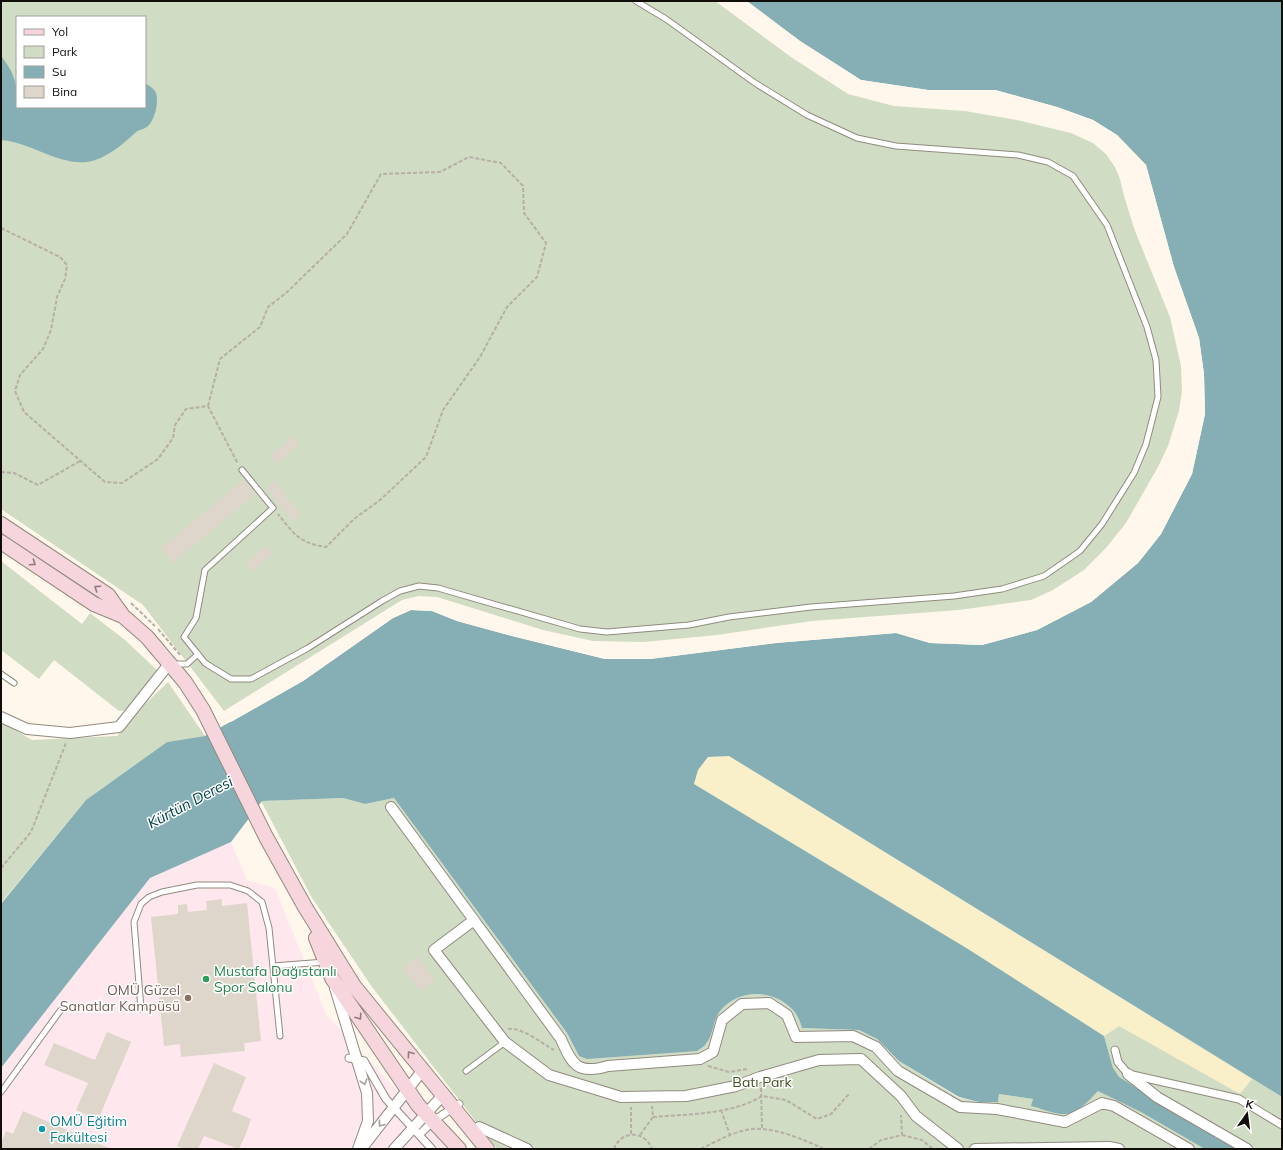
<svg xmlns="http://www.w3.org/2000/svg" width="1283" height="1150" viewBox="0 0 1283 1150" font-family="Mulish,sans-serif">
  <style>
    .education { fill: #fee8ed }
    .green { fill: #d1dcc4; fill-rule: evenodd }
    .sand { fill: #f9efc9 }
    .water { fill: #85afb4 }
    .pier { fill: #fff7eb }
    .building { fill: #ded6ca }
    .lines { fill: none; stroke-linecap: round; stroke-linejoin: round }
    .service-casing { stroke: #918a7f; stroke-width: 7 }
    .pedestrian-casing { stroke: #918a7f; stroke-width: 9 }
    .minor-casing { stroke: #918a7f; stroke-width: 12 }
    .secondary-casing { stroke: #918a7f; stroke-width: 16 }
    .path { stroke: #b6afa6; stroke-width: 2; stroke-dasharray: 4 2; stroke-linecap: butt }
    .service { stroke: #fff; stroke-width: 5 }
    .pedestrian { stroke: #fff; stroke-width: 7 }
    .minor { stroke: #fff; stroke-width: 10 }
    .secondary { stroke: #f6d5dc; stroke-width: 14 }
    .oneway { stroke: #8f7b7e }
    .oneway2 { stroke: #a09f9d }
    .leisure-dot { fill: #2e9e5b; stroke: #fff; stroke-width: 1.5 }
    .education-dot { fill: #8d6e63; stroke: #fff; stroke-width: 1.5 }
    .culture-dot { fill: #0f9aa8; stroke: #fff; stroke-width: 1.5 }
    .labels { text-anchor: middle; dominant-baseline: central; stroke-width: 3; stroke-linejoin: round; paint-order: stroke }
    .leisure-label { font-size: 14px; fill: #27864d; stroke: #fff; text-anchor: start }
    .education-label { font-size: 14px; fill: #785e54; stroke: #fff; text-anchor: end }
    .park-label { font-size: 14px; fill: #3f5324; stroke: #fff }
    .culture-label { font-size: 14px; fill: #0d838f; stroke: #fff; text-anchor: start }
    .water-label { font-size: 15px; font-style: italic; fill: #004349; stroke: #fff }
  </style>
  <rect width="100%" height="100%" fill="#fff7eb"/>
  <path class="education" d="M231,842L247,880L275,888L326,1014L452,1149H1V1068L150,878Z"/>
  <path class="green" d="M1,1H715L791,57L848,94L894,106L965,111L1017,120L1071,133L1093,143L1106,154L1115,167L1120,179L1124,196L1135,231L1170,317L1181,366L1182,391L1179,411L1168,446L1158,467L1126,523L1106,548L1084,570L1053,590L1031,600L959,610L812,621L717,635L644,642L593,641L543,630L437,597L419,596L402,600L224,711L143,605L1,509ZM17,17H145V107H17Z
    M1,561L82,624L90,613L125,640L157,670L128,710L119,711L54,660L39,679L1,650Z
    M168,682L205,736L167,742L86,800L1,903V722L32,740L117,736L146,703Z
    M343,798L365,804L394,798L567,1033L579,1056L707,1044C711,1033 713,1019 721,1010C739,989 773,989 792,1009C797,1014 800,1021 802,1028L859,1030L877,1039L899,1061L959,1098L979,1102H998L999,1094L1033,1099L1032,1106L1113,1068L1104,1036L1119,1026L1150,1016L1282,1097V1149H497L372,987L312,898L261,801Z"/>
  <path class="sand" d="M729,756L1252,1079L1240,1094L1119,1026L1104,1036L968,949L694,784L698,770L709,757Z"/>
  <path class="water" d="M747,1H1282V1097L729,756L708,757L698,770L694,784L968,949L1104,1036L1113,1068L1119,1077L1236,1149H1205L1141,1112L1098,1091C1090,1099 1078,1114 1065,1114C1055,1115 1041,1108 1031,1106L1033,1099L999,1094L998,1102H979L959,1097L899,1061L877,1039L859,1030L802,1028C800,1021 797,1014 792,1009C773,989 739,989 721,1010C712,1020 714,1034 706,1044C704,1047 699,1049 697,1051L587,1059L579,1056L567,1033L394,798L365,804L343,798L262,801L231,842L150,878L1,1068V904L86,800L167,742L205,736L303,681L393,618L411,610L432,611L457,621L512,636L605,659H650L776,643L896,633L930,643L982,645L1037,630L1091,602L1138,563L1161,534L1192,474L1205,414L1204,374L1199,338L1174,267L1146,165L1117,135L1093,120L1057,107L995,90H928L861,80L800,41Z
    M1,56C16,75 17,84 17,107H145V83C148,85 153,88 155,91C160,100 155,118 149,125C146,129 140,129 136,132C122,145 106,159 87,162C57,165 30,142 1,140Z"/>
  <path class="pier" d="M745,1L800,41L861,80L928,90H995L1057,107L1093,120L1117,135L1146,165L1174,267L1199,338L1204,374L1205,414L1192,474L1161,534L1138,563L1091,602L1037,630L982,645L930,643L896,633L776,643L650,659H605L512,636L457,621L432,611L411,610L393,618L303,681L231,722L230,720L238,715L302,680L392,616L410,608L433,609L457,619L513,634L605,657H650L776,641L896,631L930,641L981,643L1036,629L1090,601L1136,561L1159,533L1190,473L1203,413L1202,375L1197,338L1172,268L1144,166L1116,136L1093,122L1057,109L995,92H928L860,82L799,42Z"/>
  <path class="building" d="M294,436L300,444L276,464L270,456Z
    M244,479L256,494L173,563L161,548Z
    M274,481L300,514L292,521L266,488Z
    M266,546L273,554L253,571L246,563Z
    M222,899V906L247,903L261,1041L244,1043L245,1051L181,1057L180,1044L164,1046L151,917L178,914V905L187,904L188,912L207,910L206,901Z
    M417,957L435,980L420,991L402,968Z
    M107,1032L131,1042L98,1120L76,1110L88,1083L44,1065L54,1043L95,1060Z
    M214,1063L246,1077L232,1111L251,1119L246,1134L239,1149L204,1136L198,1149H183L177,1146Z
    M23,1111L111,1149H1V1143L6,1131L13,1134Z"/>
  <g class="lines">
    <defs>
      <path id="service" d="M242,470L273,508L205,570L196,618L184,637L205,663L231,679H251L308,648L382,601L400,591L419,586L438,588L580,629L607,632L689,625L729,617L811,607L954,596L1002,589L1044,576L1080,551L1102,524L1134,473L1146,444L1158,397L1156,360L1147,327L1107,225L1073,176L1048,162L1018,155L896,146L857,138L807,115L755,83L666,19L636,1
        M172,664H187L198,654
        M1,674L14,683
        M273,966L325,962
        M141,1009L134,922L141,904L149,897L162,892L197,885H230L248,891L262,902L269,928L280,1036
        M466,1071L505,1042
        M1,1092L60,1011"/>
      <path id="pedestrian" d="M1115,1050L1118,1062L1128,1074L1239,1099L1282,1125
        M349,1058L364,1061L386,1099L432,1149
        M419,1135L433,1121L459,1104"/>
      <path id="minor" d="M1,717L27,729L70,733L119,727L169,664
        M391,807L561,1039C572,1065 578,1075 608,1066L700,1059L713,1052L722,1020L742,1004L769,1003L787,1015L796,1037L853,1036L876,1047L898,1071L960,1107L997,1109L1065,1122L1102,1103L1114,1106L1189,1149
        M474,920L434,950L505,1042L549,1075L621,1097L686,1096L736,1086L760,1077L819,1060L861,1059L901,1096L916,1116L958,1149
        M335,988L367,1093L368,1121L358,1149
        M1128,1074L1157,1097L1247,1149
        M474,1132L479,1127L527,1149
        M362,1148L422,1071
        M394,1149L443,1095
        M975,1149L1109,1147L1119,1149"/>
      <path id="secondary" d="M1,524L108,595L123,616L147,637L185,682L203,710L266,837L305,907L354,986L487,1149
        M1,542L94,604L123,616
        M316,938L332,978L418,1105L459,1149"/>
    </defs>
    <use href="#service" class="service-casing"/>
    <use href="#pedestrian" class="pedestrian-casing"/>
    <use href="#minor" class="minor-casing"/>
    <use href="#secondary" class="secondary-casing"/>
    <path class="path" d="M1,228L60,257L67,265L65,279L57,297L51,330L43,349L20,375L15,391L24,412L105,482L122,483L158,459L173,438L175,425L186,409L208,406L238,464
      M208,406L220,359L260,327L268,307L286,293L347,234L381,174L440,172L469,157L501,163L523,186L524,213L546,243L537,277L507,307L480,357L443,410L426,457L380,500L354,519L326,547C299,543 294,534 278,514
      M1,472L14,473L38,485L80,461
      M131,603L155,626
      M158,629L181,656
      M1,868L31,832L66,743
      M508,1029C520,1026 543,1044 554,1050
      M708,1066L729,1072L747,1069
      M761,1088L762,1129
      M721,1110L730,1135
      M653,1117C688,1114 731,1115 762,1096L786,1100L817,1119L831,1114L849,1094
      M631,1134V1107
      M640,1135L653,1117L652,1106
      M902,1135L922,1140L933,1149
      M614,1149C621,1130 645,1130 652,1149
      M701,1149C719,1140 741,1127 762,1129C781,1130 807,1141 824,1149
      M869,1149L881,1140L902,1135L901,1115"/>
    <use href="#service" class="service"/>
    <use href="#pedestrian" class="pedestrian"/>
    <use href="#minor" class="minor"/>
    <use href="#secondary" class="secondary"/>
  </g>
  <defs><path id="oneway-chevron" d="M-2-3.5L2.5 0L-2 3.5" fill="none" stroke-width="1.6" stroke-linecap="round" stroke-linejoin="round"/></defs>
  <g class="oneway">
    <use href="#oneway-chevron" transform="translate(33 563) rotate(34)"/>
    <use href="#oneway-chevron" transform="translate(97 588) rotate(-146)"/>
    <use href="#oneway-chevron" transform="translate(359 1017) rotate(56)"/>
    <use href="#oneway-chevron" transform="translate(410 1054) rotate(-126)"/>
  </g>
  <g class="oneway2">
    <use href="#oneway-chevron" transform="translate(364 1082) rotate(73)"/>
    <use href="#oneway-chevron" transform="translate(381 1124) rotate(127)"/>
  </g>
  <circle class="leisure-dot" cx="206" cy="979" r="4"/>
  <circle class="education-dot" cx="188" cy="998" r="4"/>
  <circle class="culture-dot" cx="42" cy="1129" r="4"/>
  <g class="labels">
    <g class="leisure-label">
      <text x="214" y="971">Mustafa Dağıstanlı<tspan x="214" dy="16">Spor Salonu</tspan></text>
    </g>
    <g class="education-label">
      <text x="180" y="990">OMÜ Güzel<tspan x="180" dy="16">Sanatlar Kampüsü</tspan></text>
    </g>
    <g class="park-label">
      <text x="762" y="1082">Batı Park</text>
    </g>
    <g class="culture-label">
      <text x="50" y="1121">OMÜ Eğitim<tspan x="50" dy="16">Fakültesi</tspan></text>
    </g>
    <g class="water-label">
      <text transform="translate(190 802) rotate(-28)">Kürtün Deresi</text>
    </g>
  </g>
  <rect width="1283" height="1150" fill="none" stroke="#110e0a" stroke-width="4"/>
  <rect x="16" y="16" width="130" height="92" fill="#ffffff" stroke="#a09f9d"/>
  <rect x="24" y="29" width="20" height="6" fill="#f6d5dc" stroke="#a09f9d"/>
  <text x="52" y="36" font-size="12" fill="#110e0a">Yol</text>
  <rect x="24" y="46" width="20" height="12" fill="#d1dcc4" stroke="#a09f9d"/>
  <text x="52" y="56" font-size="12" fill="#110e0a">Park</text>
  <rect x="24" y="66" width="20" height="12" fill="#85afb4" stroke="#a09f9d"/>
  <text x="52" y="76" font-size="12" fill="#110e0a">Su</text>
  <rect x="24" y="86" width="20" height="12" fill="#ded6ca" stroke="#a09f9d"/>
  <text x="52" y="96" font-size="12" fill="#110e0a">Bina</text>
  <g transform="translate(1247 1114) rotate(14)" stroke="#ffffff" stroke-width="3" paint-order="stroke">
  <path d="M0-3L7 15L0 10L-7 15Z" fill="#110e0a"/>
  <text y="-6" font-size="11" font-weight="bold" text-anchor="middle" fill="#110e0a">K</text>
  </g>
</svg>
